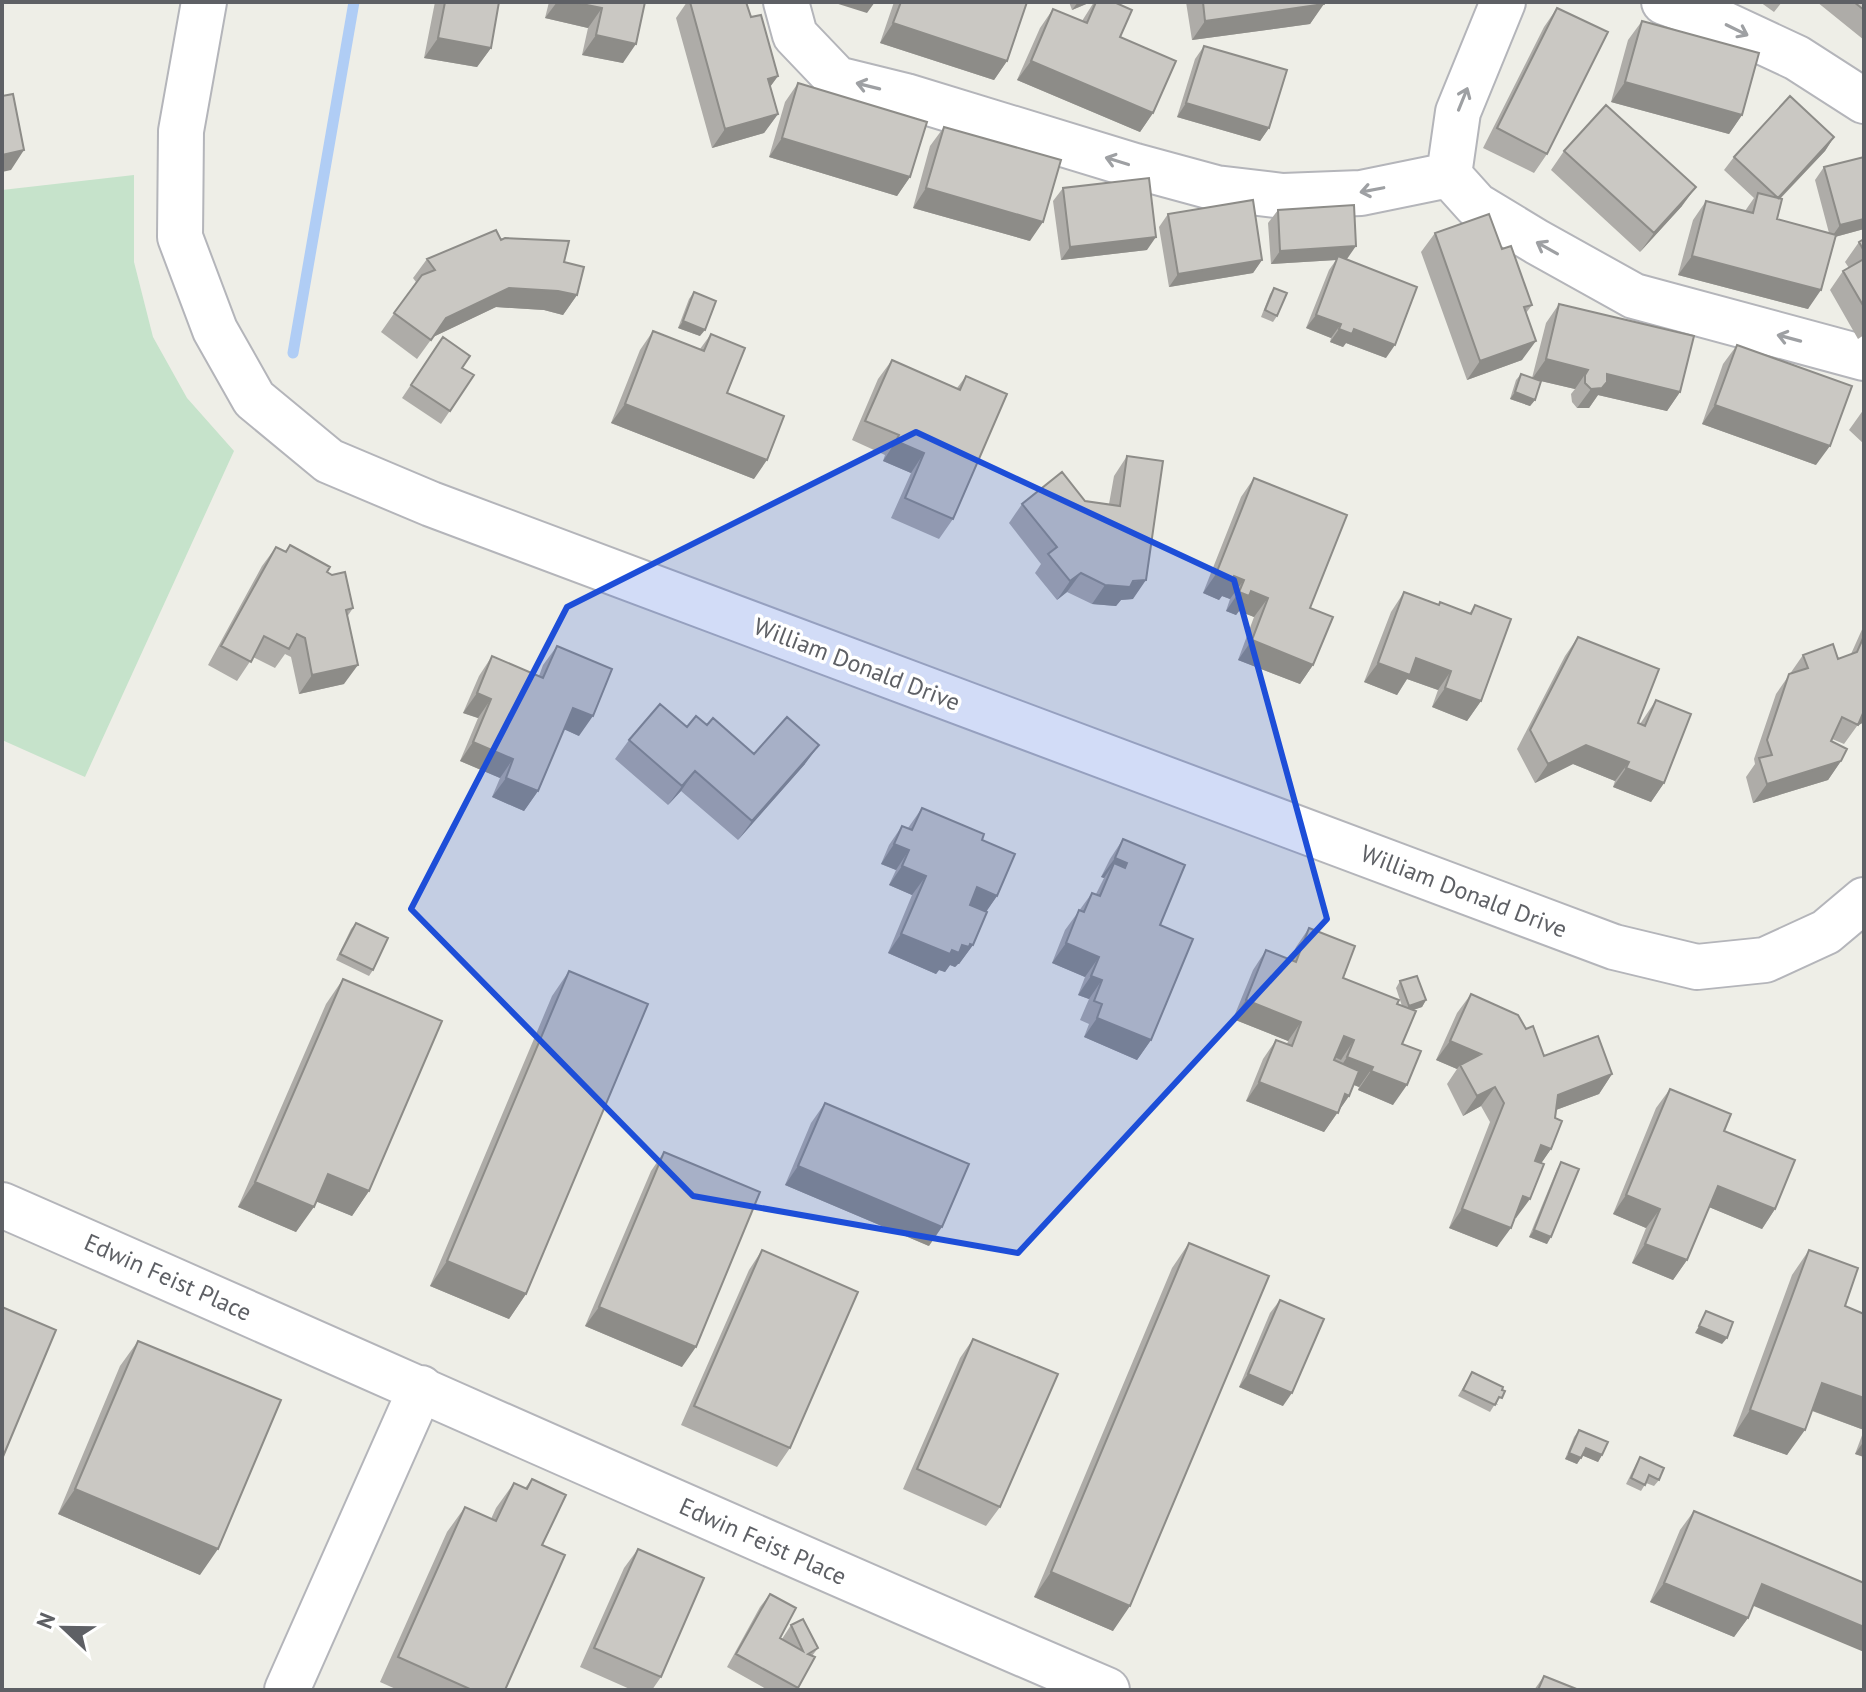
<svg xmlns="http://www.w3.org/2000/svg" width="1866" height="1692" viewBox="0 0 1866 1692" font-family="'PT Sans',sans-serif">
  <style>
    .green { fill: #c6e3cb }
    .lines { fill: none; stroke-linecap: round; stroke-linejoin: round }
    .stream { stroke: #b0cdf5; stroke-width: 11 }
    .minor-casing { stroke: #b4b5ba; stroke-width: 48 }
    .minor { stroke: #fff; stroke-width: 44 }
    .wall { fill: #aeaca8 }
    .shaded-wall { fill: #8d8c88 }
    .building { fill: #cac8c3; stroke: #8d8c88; stroke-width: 2 }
    .oneway { stroke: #9ea0a3 }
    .marked { fill: #1d4ed8; fill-opacity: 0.2; stroke: #1d4ed8; stroke-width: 6; stroke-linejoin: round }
    .labels { text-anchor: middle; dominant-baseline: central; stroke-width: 7; stroke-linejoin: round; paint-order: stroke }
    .street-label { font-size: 24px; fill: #5e6065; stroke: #fff }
  </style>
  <rect width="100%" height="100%" fill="#eeeee7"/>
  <path class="green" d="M134,175V262L153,337L187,398L234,451L85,777L2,740V190Z"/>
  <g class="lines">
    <path class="stream" d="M293,353L354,2"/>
    <defs>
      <path id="minor" d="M204,2L181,131L180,237L215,330L254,399L329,461L431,504L1614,947L1697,967L1765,960L1826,932L1864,900
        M786,2L795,35L837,79L906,96L1135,166L1216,188L1283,196L1361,193L1449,175
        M1664,2L1722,23L1797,58L1864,101
        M1449,175L1476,205L1537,242L1634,296L1864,358
        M1449,175L1458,112L1503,2
        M2,1205C370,1366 737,1532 1107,1690
        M287,1690L421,1388"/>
    </defs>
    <use href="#minor" class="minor-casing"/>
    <use href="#minor" class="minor"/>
  </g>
  <path class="wall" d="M435,2H499L491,48L477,67L424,58Z
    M549,2H645L623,63L582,55L588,28L545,18Z
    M687,2H746L751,17L778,76L770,87L778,114L764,133L712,148L676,18Z
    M894,2H1027L1007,61L994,80L880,43Z
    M1069,2H1091L1072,10Z
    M1094,2H1114L1120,37L1153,113L1140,132L1017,80L1040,28L1053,9L1082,21Z
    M1186,2H1324L1310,24L1192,40Z
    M1760,2H1782L1774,12Z
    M1817,2H1864V40Z
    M1557,8L1547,154L1534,173L1483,148L1544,27Z
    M1642,21L1742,115L1729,134L1611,102L1628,40Z
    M1204,46L1269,128L1260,141L1177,117L1195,59Z
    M798,83L910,177L897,196L769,157L785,102Z
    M944,127L1030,241L913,208L930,146Z
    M1834,137L1825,151L1780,199L1777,219L1829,233L1815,180L1824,167L1864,229L1835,237L1808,309L1678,275L1693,220L1706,201L1745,211L1754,198L1724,170L1734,157Z
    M1564,151L1682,206L1640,252L1551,170Z
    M1063,188L1147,250L1061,260L1053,201Z
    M1278,210L1347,259H1344L1386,358L1346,343L1343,347L1330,342L1331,338L1306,328L1329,270L1336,260L1271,264L1268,223Z
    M1168,214L1262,260L1253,273L1169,287L1159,227Z
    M1435,233L1502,249L1532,305L1526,313L1522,360L1467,380L1421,252Z
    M1864,239V335L1858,339L1830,290L1843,271L1849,268L1845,262L1859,242Z
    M501,240L564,262L577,295L563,315L544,310L496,307L433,337L417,359L381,332L416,282L413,278L427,259Z
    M1274,288L1277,316L1273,322L1261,317L1270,294Z
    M694,292L700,336L678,328L689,299Z
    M1559,304L1680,392L1667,411L1598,395L1589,408H1577L1572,402L1571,394L1575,389L1541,381L1535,400L1530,406L1510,399L1516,380L1521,374L1532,378L1546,323Z
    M653,331L700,349L711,334L727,393L754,479L611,423L640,350Z
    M443,337L462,368L474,375L441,424L402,398Z
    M1737,345L1816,465L1702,424L1723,364Z
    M892,360L957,388L966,376L953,519L939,539L891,518L911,473L883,461L885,455L852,440L878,379Z
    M1864,409V444L1849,430Z
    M1127,456L1133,599L1121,600L1116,606L1092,604L1067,592L1057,600L1035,573L1041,564L1009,523L1022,504L1085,501L1109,504L1114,476Z
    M1254,478L1310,608L1313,665L1300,684L1238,660L1254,617L1239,611L1236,615L1226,611L1230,599L1222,596L1219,600L1203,593L1241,497Z
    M290,545L327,572L353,608L347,617L344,684L299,694L291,657L285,654L275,668L253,657L237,681L208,665L262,566L276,547L285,552Z
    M1404,592L1438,605L1440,602L1469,614L1475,605L1481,701L1467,721L1432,707L1438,690L1407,679L1397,695L1364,682L1391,612Z
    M1864,625V722L1857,726L1844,744L1832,739L1831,741L1841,761L1828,780L1753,803L1746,777L1755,764L1754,759L1776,694L1803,655L1838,659L1851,654Z
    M1578,637L1638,723L1640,724L1656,700L1664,783L1651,802L1613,787L1615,781L1573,764L1535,783L1517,749L1565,656Z
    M557,646L579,736L564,729L538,791L524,811L492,797L500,778L460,761L478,718L463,713L479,676L492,656L539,676L543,665Z
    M707,725L754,754L805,764L738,840L681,791L668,805L615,759L629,740L687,727Z
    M922,808L982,840L997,896L986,911L973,945L959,964H958L955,967L950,965L945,972L939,970L936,974L888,953L912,895L889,885L896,870L881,864L889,845L902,826L908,828Z
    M1123,839L1160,925L1151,1040L1137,1060L1084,1037L1089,1024L1080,1020L1089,999L1078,995L1085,977L1052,963L1065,930L1092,893L1096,894L1104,878L1101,877L1110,859Z
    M356,923L373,970L369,976L336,960L351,929Z
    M1309,928L1343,978L1402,1006L1396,988L1400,981L1426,1000L1422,1007L1413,1010L1402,1044L1393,1105L1358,1090L1359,1087L1354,1085L1349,1096L1324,1132L1246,1101L1263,1059L1276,1040L1287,1044L1288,1041L1233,1019L1253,970L1266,950L1291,960L1296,947Z
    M569,971L526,1294L509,1319L430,1286L552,996Z
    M343,979L369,1191L352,1216L316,1201L296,1232L238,1207L326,1004Z
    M1471,994L1526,1029L1544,1056L1612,1074L1599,1094L1556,1110L1551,1149L1541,1163L1516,1218H1515L1497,1247L1449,1228L1490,1122L1481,1106L1463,1116L1447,1084L1457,1069L1436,1060L1457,1013Z
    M1670,1089L1724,1131L1775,1209L1762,1229L1709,1207L1687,1260L1673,1280L1632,1263L1646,1228L1613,1214L1656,1108Z
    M825,1103L929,1246L785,1185L811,1123Z
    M664,1152L682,1367L585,1326L651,1171Z
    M1561,1162L1547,1244L1529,1237L1557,1169Z
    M1189,1243L1113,1631L1034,1597L1172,1268Z
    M762,1250L790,1448L777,1467L681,1425L749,1270Z
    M1809,1250L1845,1306L1864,1430L1812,1411L1787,1455L1733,1436L1792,1275Z
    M1280,1300L1283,1406L1239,1387L1270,1313Z
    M973,1339L1000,1507L986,1526L903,1489L960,1358Z
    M138,1341L200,1575L58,1514L120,1366Z
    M1472,1372L1498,1405L1495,1404L1490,1412L1458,1396Z
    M1579,1430L1602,1455L1598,1462L1582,1455L1577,1464L1565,1459L1574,1437Z
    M1864,1430V1457L1855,1454Z
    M1640,1457L1659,1480L1654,1486L1646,1483L1641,1491L1626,1484L1636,1464Z
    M532,1479L542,1545L505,1690H398L380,1682L447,1532L465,1507L491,1519L496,1508L514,1483L525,1488Z
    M1694,1511L1753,1606L1748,1618L1734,1637L1650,1602L1680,1530Z
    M638,1549L661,1677L652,1690H632L580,1667L624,1568Z
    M770,1594L780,1638L782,1639L791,1625L818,1648L812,1656L815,1657L796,1690H768L727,1667L760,1607Z
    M1544,1676L1579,1690H1534Z"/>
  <path class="shaded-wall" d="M557,2H572L602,8L588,28L545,18Z
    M832,2H875L867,13Z
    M1078,2H1091L1072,10Z
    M1324,4L1310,24L1192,40L1205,21Z
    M893,23L1007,61L994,80L880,43Z
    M596,35L636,44L623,63L582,55Z
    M438,38L491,48L477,67L424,58Z
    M1031,61L1153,113L1140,132L1017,80Z
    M778,76L764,95L768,79Z
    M1625,82L1742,115L1729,134L1611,102Z
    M1186,103L1269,128L1260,141L1177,117Z
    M778,114L764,133L712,148L725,129Z
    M1834,137L1825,151L1768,211L1778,198Z
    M782,138L910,177L897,196L769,157Z
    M24,150L11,170L2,172V155Z
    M1696,187L1682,206L1640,252L1654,233Z
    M926,188L1043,222L1030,241L913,208Z
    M1864,219V229L1831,238L1840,225Z
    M1156,237L1147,250L1061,260L1070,247Z
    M1356,246L1347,259H1337L1338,256L1336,260L1271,264L1280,251Z
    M1692,256L1821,290L1808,309L1678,275Z
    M1262,260L1253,273L1169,287L1178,274Z
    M509,288L558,291L577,295L563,315L544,310L496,307L433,337L446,318Z
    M1316,315L1341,324L1331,338L1306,328Z
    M683,321L705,330L700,336L678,328Z
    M1339,329H1354L1395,345L1386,358L1346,343L1343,347L1330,342Z
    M1536,341L1522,360L1467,380L1480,361Z
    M1546,359L1588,370L1575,389L1532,379Z
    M1607,374L1680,392L1667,411L1598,395L1589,408H1577L1591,389Z
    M1515,392L1535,400L1530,406L1510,399Z
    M625,404L767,460L754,479L611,423Z
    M1715,405L1830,446L1816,465L1702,424Z
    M896,441L924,453L911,473L883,461Z
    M1081,573L1067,592L1057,600L1070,581Z
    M1216,574L1234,576L1244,580L1230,599L1222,596L1219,600L1203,593Z
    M1146,580L1133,599L1121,600L1116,606L1092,604L1105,585Z
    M1251,591L1268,598L1254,617L1239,611L1236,615L1226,611L1239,592Z
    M1252,640L1313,665L1300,684L1238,660Z
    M1416,658L1451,671L1438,690L1407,679L1397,695L1364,682L1378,663Z
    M358,665L344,684L299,694L312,675Z
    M1445,688L1481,701L1467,721L1432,707Z
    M477,693L491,699L478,718L463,713Z
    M573,708L593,716L579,736L559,727Z
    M1864,711V722L1857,726L1858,725Z
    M473,742L513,759L500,778L460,761Z
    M819,745L805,764L738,840L752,821Z
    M1586,745L1629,762L1615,781L1573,764L1535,783L1548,764Z
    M1841,761L1828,780L1753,803L1767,784Z
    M1626,768L1664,783L1651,802L1613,787Z
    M695,771L681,791L668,805L682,786Z
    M506,778L538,791L524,811L492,797Z
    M894,844L909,850L896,870L881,864Z
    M1115,858L1127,863L1113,882L1114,863L1104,878L1101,877Z
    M902,866L926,876L912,895L889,885Z
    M977,887L997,896L984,915L964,907Z
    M901,934L952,950L962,945H973L959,964H958L955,967L950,965L945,972L939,970L936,974L888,953Z
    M1066,943L1099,957L1085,977L1052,963Z
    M1091,976L1102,980L1089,999L1078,995Z
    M1246,1000L1301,1022L1288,1041L1233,1019Z
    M1426,1000L1422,1007L1404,1013L1409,1006Z
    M1097,1018L1151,1040L1137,1060L1084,1037Z
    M1344,1036L1354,1040L1341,1060L1330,1055Z
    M1450,1041L1481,1054L1460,1065L1457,1069L1436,1060Z
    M1347,1057L1373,1067L1359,1087L1334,1077Z
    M1371,1071L1407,1085L1393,1105L1358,1090Z
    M1612,1074L1599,1094L1545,1114L1558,1095Z
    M1259,1082L1345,1094L1349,1096L1324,1132L1246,1101Z
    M1495,1087L1481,1106L1463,1116L1477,1096Z
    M1541,1145L1551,1149L1538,1168L1527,1164Z
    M798,1166L942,1227L929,1246L785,1185Z
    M328,1174L369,1191L352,1216L310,1199Z
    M255,1182L314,1207L296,1232L238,1207Z
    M1718,1186L1775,1209L1762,1229L1704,1205Z
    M1626,1195L1660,1209L1646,1228L1613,1214Z
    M1523,1196L1530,1199L1516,1218L1509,1215Z
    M1462,1209L1511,1228L1497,1247L1449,1228Z
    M1534,1230L1551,1237L1547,1244L1529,1237Z
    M1645,1244L1687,1260L1673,1280L1632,1263Z
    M447,1261L526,1294L509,1319L430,1286Z
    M599,1307L696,1347L682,1367L585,1326Z
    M1699,1326L1727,1338L1722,1344L1695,1333Z
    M1248,1374L1292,1393L1283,1406L1239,1387Z
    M1822,1383L1864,1398V1430L1805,1408Z
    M1750,1410L1805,1430L1787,1455L1733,1436Z
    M1864,1441V1457L1855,1454Z
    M1586,1448L1602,1455L1598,1462L1581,1455Z
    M1569,1453L1581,1458L1577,1464L1565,1459Z
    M75,1489L218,1549L200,1575L58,1514Z
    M1051,1572L1130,1606L1113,1631L1034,1597Z
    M1664,1583L1748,1618L1734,1637L1650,1602Z
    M1762,1584L1864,1627V1652L1749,1604Z"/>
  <path class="building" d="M445,2H499L491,48L438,38Z
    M572,2H645L636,44L596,35L602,8Z
    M690,2H746L751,17L761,15L778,76L768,79L778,114L725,129Z
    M901,2H1027L1007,61L893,23Z
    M1096,2H1114L1132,10L1120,37L1176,61L1153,113L1031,61L1053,9L1087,23Z
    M1203,2H1324V4L1205,21Z
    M1854,2H1864V10Z
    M1557,8L1608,32L1547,154L1497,128Z
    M1642,21L1759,53L1742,115L1625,82Z
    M1204,46L1287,70L1269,128L1186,103Z
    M798,83L927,122L910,177L782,138Z
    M13,94L24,150L2,155V96Z
    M1790,96L1834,137L1778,198L1734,157Z
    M1606,105L1696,187L1654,233L1564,151Z
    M944,127L1061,160L1043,222L926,188Z
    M1864,157V219L1840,225L1824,167Z
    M1149,178L1156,237L1070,247L1063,188Z
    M1758,193L1782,199L1777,219L1836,235L1821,290L1692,256L1706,201L1753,213Z
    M1253,200L1262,260L1178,274L1168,214Z
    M1354,205L1356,246L1280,251L1278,210Z
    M1489,214L1502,249L1511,246L1532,305L1524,307L1536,341L1480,361L1435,233Z
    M496,230L501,240L505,238L569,241L564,262L584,267L577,295L558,291L509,288L446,318L431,340L394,313L422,275L435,270L427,259Z
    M1864,239V251L1859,242Z
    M1338,256L1417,287L1395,345L1354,329L1352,334L1339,329L1341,324L1316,315Z
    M1864,259V307L1843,271Z
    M1274,288L1287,293L1277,316L1265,310Z
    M694,292L716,301L705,330L683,321Z
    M1559,304L1694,336L1680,392L1607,374V382L1602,388L1591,389L1585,383V375L1588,370L1546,359Z
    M653,331L704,351L711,334L745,348L727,393L784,416L767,460L625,404Z
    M443,337L470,356L462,368L474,375L450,411L411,385Z
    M1737,345L1852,386L1830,446L1715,405Z
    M892,360L960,390L966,376L1007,394L953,519L905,498L924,453L896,441L899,435L865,421Z
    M1521,374L1541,381L1535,400L1515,392Z
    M1127,456L1163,461L1146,580L1133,581L1130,587L1105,585L1081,573L1070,581L1048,554L1057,547L1022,504L1062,472L1085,501L1120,506Z
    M1254,478L1347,515L1310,608L1333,617L1313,665L1252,640L1268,598L1251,591L1249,596L1239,592L1244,580L1234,576L1232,581L1216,574Z
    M290,545L330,567L327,572L332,575L345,572L353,608L346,610L358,665L312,675L305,638L297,634L289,649L264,636L251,662L221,646L276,547L286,552Z
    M1404,592L1439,605L1440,602L1471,614L1475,605L1511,619L1481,701L1445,688L1451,671L1416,658L1410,675L1378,663Z
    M1864,636V711L1858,725L1842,717L1831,741L1847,749L1841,761L1767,784L1759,758L1772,755L1767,740L1789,674L1808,668L1803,655L1833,644L1838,659L1857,652Z
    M1578,637L1659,669L1638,723L1645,726L1656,700L1691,714L1664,783L1626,768L1629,762L1586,745L1548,764L1530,730Z
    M557,646L612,669L593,716L573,708L538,791L506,778L513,759L473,742L491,699L477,693L492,656L543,678Z
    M660,704L687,727L696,716L707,725L713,718L754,754L787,717L819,745L752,821L695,771L682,786L629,740Z
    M922,808L984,834L982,840L1015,854L997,896L977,887L970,905L987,912L973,945L970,944L969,947L962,945L959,953L952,950L950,954L901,934L926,876L902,866L909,850L894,844L902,826L912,830Z
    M1123,839L1185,865L1160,925L1193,939L1151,1040L1097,1018L1102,1004L1094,1001L1102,980L1091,976L1099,957L1066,943L1079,910L1084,912L1092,893L1100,896L1114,863L1125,868L1127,863L1115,858Z
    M356,923L388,938L373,970L340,954Z
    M1309,928L1355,946L1343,978L1399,1000L1397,1004L1416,1011L1402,1044L1421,1051L1407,1085L1371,1071L1373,1067L1347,1057L1354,1040L1344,1036L1334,1060L1359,1071L1349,1096L1345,1094L1338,1113L1259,1082L1276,1040L1292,1046L1301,1022L1246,1000L1266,950L1296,962Z
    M569,971L648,1004L526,1294L447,1261Z
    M1417,976L1426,1000L1409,1006L1400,981Z
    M343,979L442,1021L369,1191L328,1174L314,1207L255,1182Z
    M1471,994L1518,1015L1526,1029L1533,1026L1544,1056L1598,1036L1612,1074L1558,1095L1555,1118L1562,1121L1551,1149L1541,1145L1535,1161L1544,1164L1530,1199L1523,1196L1511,1228L1462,1209L1504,1103L1495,1087L1477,1096L1460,1065L1481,1054L1450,1041Z
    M1670,1089L1731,1114L1724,1131L1795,1160L1775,1209L1718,1186L1687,1260L1645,1244L1660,1209L1626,1195Z
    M825,1103L969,1164L942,1227L798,1166Z
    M664,1152L760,1192L696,1347L599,1307Z
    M1561,1162L1579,1169L1551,1237L1534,1230Z
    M1189,1243L1269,1276L1130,1606L1051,1572Z
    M762,1250L858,1292L790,1448L694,1406Z
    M1809,1250L1858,1268L1845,1306L1864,1314V1398L1822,1383L1805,1430L1750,1410Z
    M1280,1300L1324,1319L1292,1393L1248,1374Z
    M2,1307L56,1330L2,1459Z
    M1706,1311L1733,1322L1727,1338L1699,1326Z
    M973,1339L1058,1374L1000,1507L917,1469Z
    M138,1341L281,1400L218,1549L75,1489Z
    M1472,1372L1503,1387L1502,1390L1505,1391L1502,1398L1499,1397L1495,1405L1463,1390Z
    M1579,1430L1608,1442L1602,1455L1586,1448L1581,1458L1569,1453Z
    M1640,1457L1664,1468L1659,1480L1649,1475L1645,1485L1631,1478Z
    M532,1479L566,1495L542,1545L565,1555L505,1690H472L398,1657L465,1507L496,1521L514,1483L527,1489Z
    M1694,1511L1864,1583V1627L1762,1584L1748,1618L1664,1583Z
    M638,1549L704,1578L661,1677L594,1648Z
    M770,1594L796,1608L780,1638L803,1651L791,1625L803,1619L818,1648L808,1654L815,1657L798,1688L736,1654Z
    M1544,1676L1579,1690H1538Z"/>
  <defs><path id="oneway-shaft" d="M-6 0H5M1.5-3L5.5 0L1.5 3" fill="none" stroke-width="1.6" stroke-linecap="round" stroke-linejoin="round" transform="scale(2)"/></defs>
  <g class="oneway">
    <use href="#oneway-shaft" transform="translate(1737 30) rotate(26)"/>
    <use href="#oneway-shaft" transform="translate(868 86) rotate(-166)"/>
    <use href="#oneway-shaft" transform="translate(1463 99) rotate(-68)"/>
    <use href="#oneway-shaft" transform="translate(1117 161) rotate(-163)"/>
    <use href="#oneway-shaft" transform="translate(1372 190) rotate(169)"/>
    <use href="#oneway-shaft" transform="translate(1547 248) rotate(-151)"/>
    <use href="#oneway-shaft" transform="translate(1789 338) rotate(-165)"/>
  </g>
  <path class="marked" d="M916,432L1234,580L1327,919L1018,1253L693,1196L411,909L567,607Z"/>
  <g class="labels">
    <g class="street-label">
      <text transform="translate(857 664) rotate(21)">William Donald Drive</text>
      <text transform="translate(1464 891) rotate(21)">William Donald Drive</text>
      <text transform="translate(168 1277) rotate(24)">Edwin Feist Place</text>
      <text transform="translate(763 1541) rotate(24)">Edwin Feist Place</text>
    </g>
  </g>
  <rect width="1866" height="1692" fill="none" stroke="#5e6065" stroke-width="8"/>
  <g transform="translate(64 1628) rotate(292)" stroke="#ffffff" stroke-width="6" paint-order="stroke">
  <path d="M0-6L14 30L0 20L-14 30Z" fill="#5e6065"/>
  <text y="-12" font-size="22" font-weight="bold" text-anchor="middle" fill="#5e6065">N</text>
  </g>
</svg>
